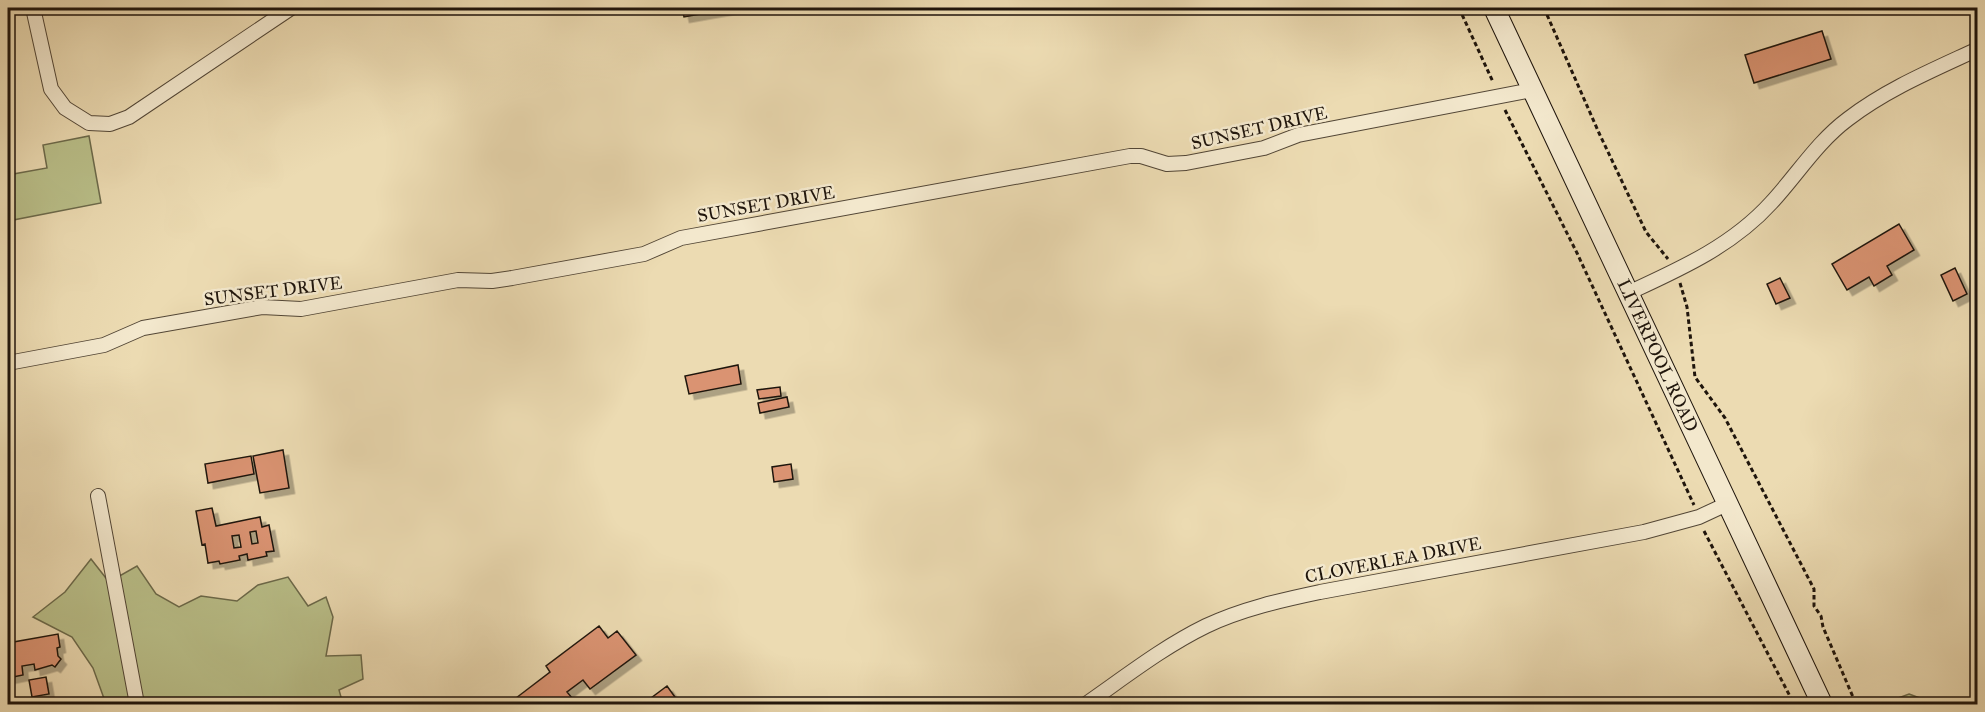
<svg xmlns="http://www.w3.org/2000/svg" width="1985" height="712" viewBox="0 0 1985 712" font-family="'IM FELL Great Primer',serif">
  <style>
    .green { fill: #bac08a; stroke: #6c6a4b; stroke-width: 1.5 }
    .building { fill: #da9372; stroke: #1f150c; stroke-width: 1.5; fill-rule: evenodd; filter: url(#shadow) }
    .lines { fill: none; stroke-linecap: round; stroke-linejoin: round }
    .minor-casing { stroke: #524636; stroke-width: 16 }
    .secondary-casing { stroke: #1f150c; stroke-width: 22 }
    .path { stroke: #1f150c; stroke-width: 3; stroke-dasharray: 4.5 3; stroke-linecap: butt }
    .minor { stroke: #f3e8cd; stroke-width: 14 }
    .secondary { stroke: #f3e8cd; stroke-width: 20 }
    .labels { text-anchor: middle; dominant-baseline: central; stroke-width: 5; stroke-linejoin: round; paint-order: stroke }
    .street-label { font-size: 18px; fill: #1f150c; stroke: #f3e8cd }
  </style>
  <defs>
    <filter id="shadow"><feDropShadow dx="5.5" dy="5.5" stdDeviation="0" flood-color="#0004"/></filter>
  </defs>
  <rect width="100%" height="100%" fill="#ecdbb2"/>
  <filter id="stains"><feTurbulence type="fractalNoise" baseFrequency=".00333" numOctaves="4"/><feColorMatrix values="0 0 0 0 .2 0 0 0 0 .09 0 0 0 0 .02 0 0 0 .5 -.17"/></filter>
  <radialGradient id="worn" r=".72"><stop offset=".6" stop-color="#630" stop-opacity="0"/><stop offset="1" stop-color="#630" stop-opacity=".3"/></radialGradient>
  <path class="green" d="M89,136L101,203L8,221V175L47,168L43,145Z
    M91,559L109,582L137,566L156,594L179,607L201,596L237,601L258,585L288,577L308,606L326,597L333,617L326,656L361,655L363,679L339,690L343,704H106L93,668L72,637L33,617L65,592Z
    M1909,694L1936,704H1882Z"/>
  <path class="building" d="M682,8H734L684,17Z
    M1822,31L1831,59L1754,83L1745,55Z
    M1899,224L1914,250L1887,266L1892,275L1874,286L1869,277L1847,290L1832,264Z
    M1955,268L1967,294L1953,301L1941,275Z
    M1780,278L1790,298L1776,304L1767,284Z
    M738,365L741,384L689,394L685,376Z
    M780,387L781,396L759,399L757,390Z
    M787,397L789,407L760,413L758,403Z
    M283,450L289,488L260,493L253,456Z
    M251,456L254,474L208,483L205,464Z
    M791,464L793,479L774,482L772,467Z
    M212,508L216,526L260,517L262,527L269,525L274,551L266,552L267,556L248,560L247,554L239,556L240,560L220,564L219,561L208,563L205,544L202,545L196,511ZM256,531L258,543L252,544L250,532ZM239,535L241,547L234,548L232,536Z
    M599,626L608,638L617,631L636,655L590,689L583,680L567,692L577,704H521L516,698L550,672L546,666Z
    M58,634L60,647L57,648L58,656L61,659L55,667L52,665L35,670L34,664L22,666L23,675L8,678V643Z
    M46,677L49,694L32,697L29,680Z
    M667,686L680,704H643Z"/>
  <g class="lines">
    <defs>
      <path id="minor" d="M33,8L51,89L65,108L89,123L110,124L129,117L291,8
        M1628,293C1680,269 1732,246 1771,203C1797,175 1817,142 1848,119C1887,89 1933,70 1978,49
        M8,363L104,345L143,328L262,307L301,309L458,280L492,281L512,278L644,254L681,238L1130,156H1141L1167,164L1186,163L1264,148L1298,135L1532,90
        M98,496L137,704
        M1086,704C1125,677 1163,647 1206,626C1242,609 1282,600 1320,592L1644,532L1699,517L1727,504"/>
      <g id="secondary">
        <path id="s1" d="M1494,8L1822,704"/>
      </g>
    </defs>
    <use href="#minor" class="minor-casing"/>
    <use href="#secondary" class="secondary-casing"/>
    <path class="path" d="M1459,8L1493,82
      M1544,8L1599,133L1646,232L1668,259
      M1505,110L1577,253L1694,505
      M1680,283L1687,307L1695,377L1725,418L1814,589V606L1821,616L1823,627L1856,704
      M1704,531L1794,704"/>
    <use href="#minor" class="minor"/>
    <use href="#secondary" class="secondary"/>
  </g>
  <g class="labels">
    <g class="street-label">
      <text transform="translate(1259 128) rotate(-13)">SUNSET DRIVE</text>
      <text transform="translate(766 204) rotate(-10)">SUNSET DRIVE</text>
      <text transform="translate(273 291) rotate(-7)">SUNSET DRIVE</text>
      <text stroke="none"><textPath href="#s1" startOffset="384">LIVERPOOL ROAD</textPath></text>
      <text transform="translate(1393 560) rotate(-11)">CLOVERLEA DRIVE</text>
    </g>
  </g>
  <rect width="1985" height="712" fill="none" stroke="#ecdbb2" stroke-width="30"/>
  <rect x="9" y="9" width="1967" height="694" fill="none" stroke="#1f150c" stroke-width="3"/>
  <rect x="15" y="15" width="1955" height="682" fill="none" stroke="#1f150c" stroke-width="1.5"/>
  <rect width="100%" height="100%" filter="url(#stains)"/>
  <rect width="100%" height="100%" fill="url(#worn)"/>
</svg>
